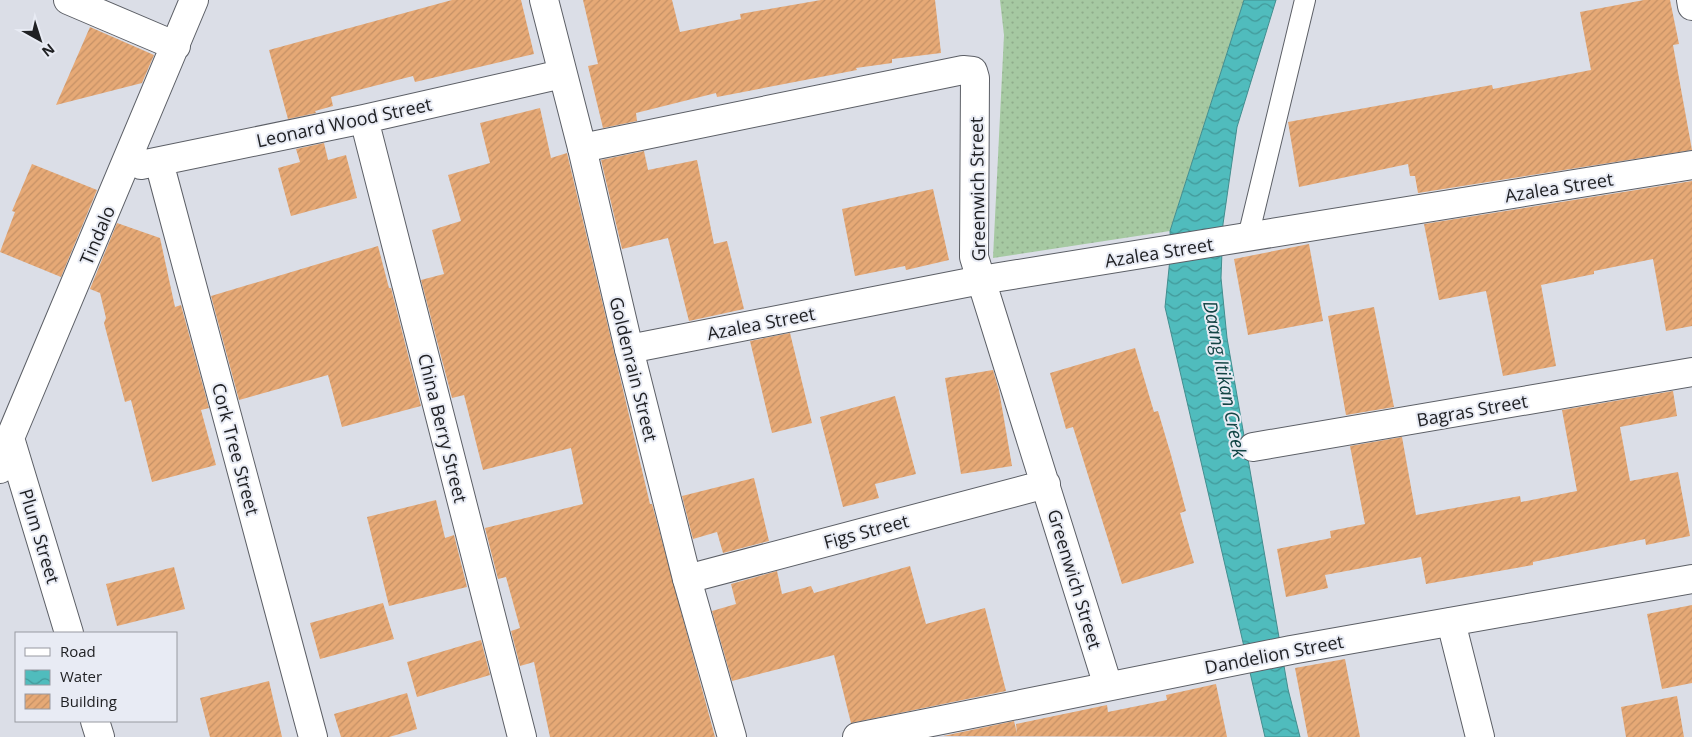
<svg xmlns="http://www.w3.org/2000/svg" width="1692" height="737" viewBox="0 0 1692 737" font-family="'Open Sans',sans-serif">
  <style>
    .grass { fill: url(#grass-dots) }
    .water { fill: url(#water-waves); stroke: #428e8f }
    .building { fill: url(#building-hatch) }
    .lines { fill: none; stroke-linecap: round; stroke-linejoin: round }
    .service-casing { stroke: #5c5f66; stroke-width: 22 }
    .minor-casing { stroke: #5c5f66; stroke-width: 30 }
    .tertiary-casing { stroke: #5c5f66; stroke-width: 30 }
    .service { stroke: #fff; stroke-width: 20 }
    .minor { stroke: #fff; stroke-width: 28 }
    .tertiary { stroke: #fff; stroke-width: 28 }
    .labels { text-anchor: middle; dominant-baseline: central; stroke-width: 4; stroke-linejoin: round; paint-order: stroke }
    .street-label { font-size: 18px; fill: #202124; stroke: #e8ebf4 }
    .water-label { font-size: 19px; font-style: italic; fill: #124444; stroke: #e8ebf4 }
  </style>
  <defs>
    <pattern id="grass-dots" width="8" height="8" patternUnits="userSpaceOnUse" patternTransform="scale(1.25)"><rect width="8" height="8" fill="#a6c9a2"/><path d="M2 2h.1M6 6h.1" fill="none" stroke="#8fac8b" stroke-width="1.8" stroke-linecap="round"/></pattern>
    <pattern id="water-waves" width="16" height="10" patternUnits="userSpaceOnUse" patternTransform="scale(1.25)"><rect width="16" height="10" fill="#50bcbd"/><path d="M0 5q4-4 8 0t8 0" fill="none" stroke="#429899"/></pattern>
    <pattern id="building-hatch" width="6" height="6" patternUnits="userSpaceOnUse" patternTransform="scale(1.25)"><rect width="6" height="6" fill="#e6a976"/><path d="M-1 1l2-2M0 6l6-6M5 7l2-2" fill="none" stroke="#c59166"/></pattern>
  </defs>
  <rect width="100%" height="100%" fill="#dbdee7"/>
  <path class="grass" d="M1000,0H1244L1170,231L993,258L1004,35Z"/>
  <path class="water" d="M1244,0H1276L1237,127L1223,224L1221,278L1227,338L1288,689L1300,737H1265L1165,307L1171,249L1170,231Z"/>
  <path class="building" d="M452,0H521L534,54L415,82L413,76L331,97L333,106L315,111L316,113L288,119L269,50Z
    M583,0H672L680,32L741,19L740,14L821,0H935L941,53L892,59V63L856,68L857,70L717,97L716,93L636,113L637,121L603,128L588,66L598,64Z
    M1644,0H1670L1679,44L1673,45L1692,150L1418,193L1415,176H1410L1408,164L1299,187L1288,122L1492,85L1493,89L1591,70L1580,12Z
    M90,27L154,55L142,83L56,105Z
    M540,108L551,158L567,153L650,504H652L715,737H550L534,662L520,666L511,631L520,628L506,577L498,579L485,528L583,504L571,448L483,470L464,395L452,398L421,280L444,274L432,230L461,221L448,175L490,163L480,123Z
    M324,143L328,160L346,155L357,198L291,216L278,168L300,162L296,149Z
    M644,151L648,170L697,160L714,244L727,241L744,309L689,321L668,238L622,249L601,160Z
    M32,164L97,190L61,277L0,252L15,212L12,211Z
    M1692,181V326L1666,331L1653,259L1594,271V274L1541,285L1556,366L1503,376L1486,291L1439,300L1424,224Z
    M933,189L949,260L906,270L905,266L855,276L842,209Z
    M117,223L160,238L175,307L181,305L209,408L201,410L216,465L152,482L131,400L125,402L104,323L106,318L100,293L90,289Z
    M1309,244L1323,321L1248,335L1234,259Z
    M378,246L389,288H391L421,406L342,427L328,375L239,400L211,296Z
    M1374,307L1394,407L1346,415L1328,316Z
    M790,333L812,423L772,433L750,341Z
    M1135,348L1154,412L1158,411L1171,455L1186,511L1180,513L1194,563L1122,584L1073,427L1066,429L1050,373Z
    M993,370L999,390L1012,466L961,474L945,378Z
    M1673,391L1677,416L1620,427L1630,481L1678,472L1690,536L1646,545L1645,539L1533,562V565L1426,584L1421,557L1325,575L1328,588L1286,597L1277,549L1331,538L1330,531L1365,524L1350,446L1402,437L1416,515L1520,496L1521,502L1577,491L1562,410Z
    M895,396L916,474L875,484L879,498L843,507L820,417Z
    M754,478L769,541L723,553L717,532L693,539L682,496Z
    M436,500L445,538L454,535L467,587L389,606L367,517Z
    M910,566L926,624L985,608L1006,691L851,723L834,655L732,681L712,611L736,604L731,584L777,571L782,594L811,586L814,593Z
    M174,567L185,609L117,626L106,584Z
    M383,603L394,639L320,659L310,623Z
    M1692,605V683L1662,689L1647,614Z
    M481,640L490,675L417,697L407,662Z
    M1345,659L1360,737H1308L1295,668Z
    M269,681L282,737H210L200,698Z
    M1216,684L1227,737L943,736L1014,721L1017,733L1016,724L1107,705L1108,712L1167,700L1166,695Z
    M407,693L417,729L389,737H341L334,714Z
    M1677,696L1684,737H1626L1621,707Z"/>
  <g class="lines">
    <defs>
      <path id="service" d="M1248,237L1305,0"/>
      <path id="minor" d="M68,0L176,46
        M1691,0L1692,6
        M364,119L522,737
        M582,148L963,70L973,71L975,78L974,257L1108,686
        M159,162L313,737
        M141,165L364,119L562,74
        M629,349L981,280L1692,165
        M10,438L69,633
        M1253,447L1692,372
        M0,469L10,438L194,0
        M687,579L1046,484
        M1451,622L1480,737
        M95,721L100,737"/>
      <path id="tertiary" d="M544,0L582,148L629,349L687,579L732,737
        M857,737L1291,650L1692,579"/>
    </defs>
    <use href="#service" class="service-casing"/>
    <use href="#minor" class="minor-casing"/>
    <use href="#tertiary" class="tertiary-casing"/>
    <use href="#service" class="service"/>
    <use href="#minor" class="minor"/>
    <use href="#tertiary" class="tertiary"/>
  </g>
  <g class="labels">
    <g class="street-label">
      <text transform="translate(344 122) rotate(-12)">Leonard Wood Street</text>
      <text transform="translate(1559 187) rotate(-9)">Azalea Street</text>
      <text transform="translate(977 189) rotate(-91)">Greenwich Street</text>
      <text transform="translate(97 235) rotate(-67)">Tindalo</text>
      <text transform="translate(1159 252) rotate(-9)">Azalea Street</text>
      <text transform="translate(761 323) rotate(-11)">Azalea Street</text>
      <text transform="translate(634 369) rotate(76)">Goldenrain Street</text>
      <text transform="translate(1472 410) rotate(-10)">Bagras Street</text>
      <text transform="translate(443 428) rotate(76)">China Berry Street</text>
      <text transform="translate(236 449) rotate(75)">Cork Tree Street</text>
      <text transform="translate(866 531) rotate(-15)">Figs Street</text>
      <text transform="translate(40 536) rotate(73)">Plum Street</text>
      <text transform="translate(1075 579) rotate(73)">Greenwich Street</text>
      <text transform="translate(1274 654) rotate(-11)">Dandelion Street</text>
    </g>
    <g class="water-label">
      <text transform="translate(1225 379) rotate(79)">Daang Itikan Creek</text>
    </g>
  </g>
  <rect x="15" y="632" width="162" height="90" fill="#e8ebf4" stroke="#989aa1"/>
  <rect x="25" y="648" width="25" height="8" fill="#ffffff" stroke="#989aa1"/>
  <text x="60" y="657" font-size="15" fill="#202124">Road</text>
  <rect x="25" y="670" width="25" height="15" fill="url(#water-waves)" stroke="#989aa1"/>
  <text x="60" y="682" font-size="15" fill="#202124">Water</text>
  <rect x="25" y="694" width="25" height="15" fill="url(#building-hatch)" stroke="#989aa1"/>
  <text x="60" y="707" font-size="15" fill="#202124">Building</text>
  <g transform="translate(40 40) rotate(141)" stroke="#e8ebf4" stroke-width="4" paint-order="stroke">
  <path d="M0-4L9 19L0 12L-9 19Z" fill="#202124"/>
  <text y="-8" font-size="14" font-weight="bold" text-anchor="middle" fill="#202124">N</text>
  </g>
</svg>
